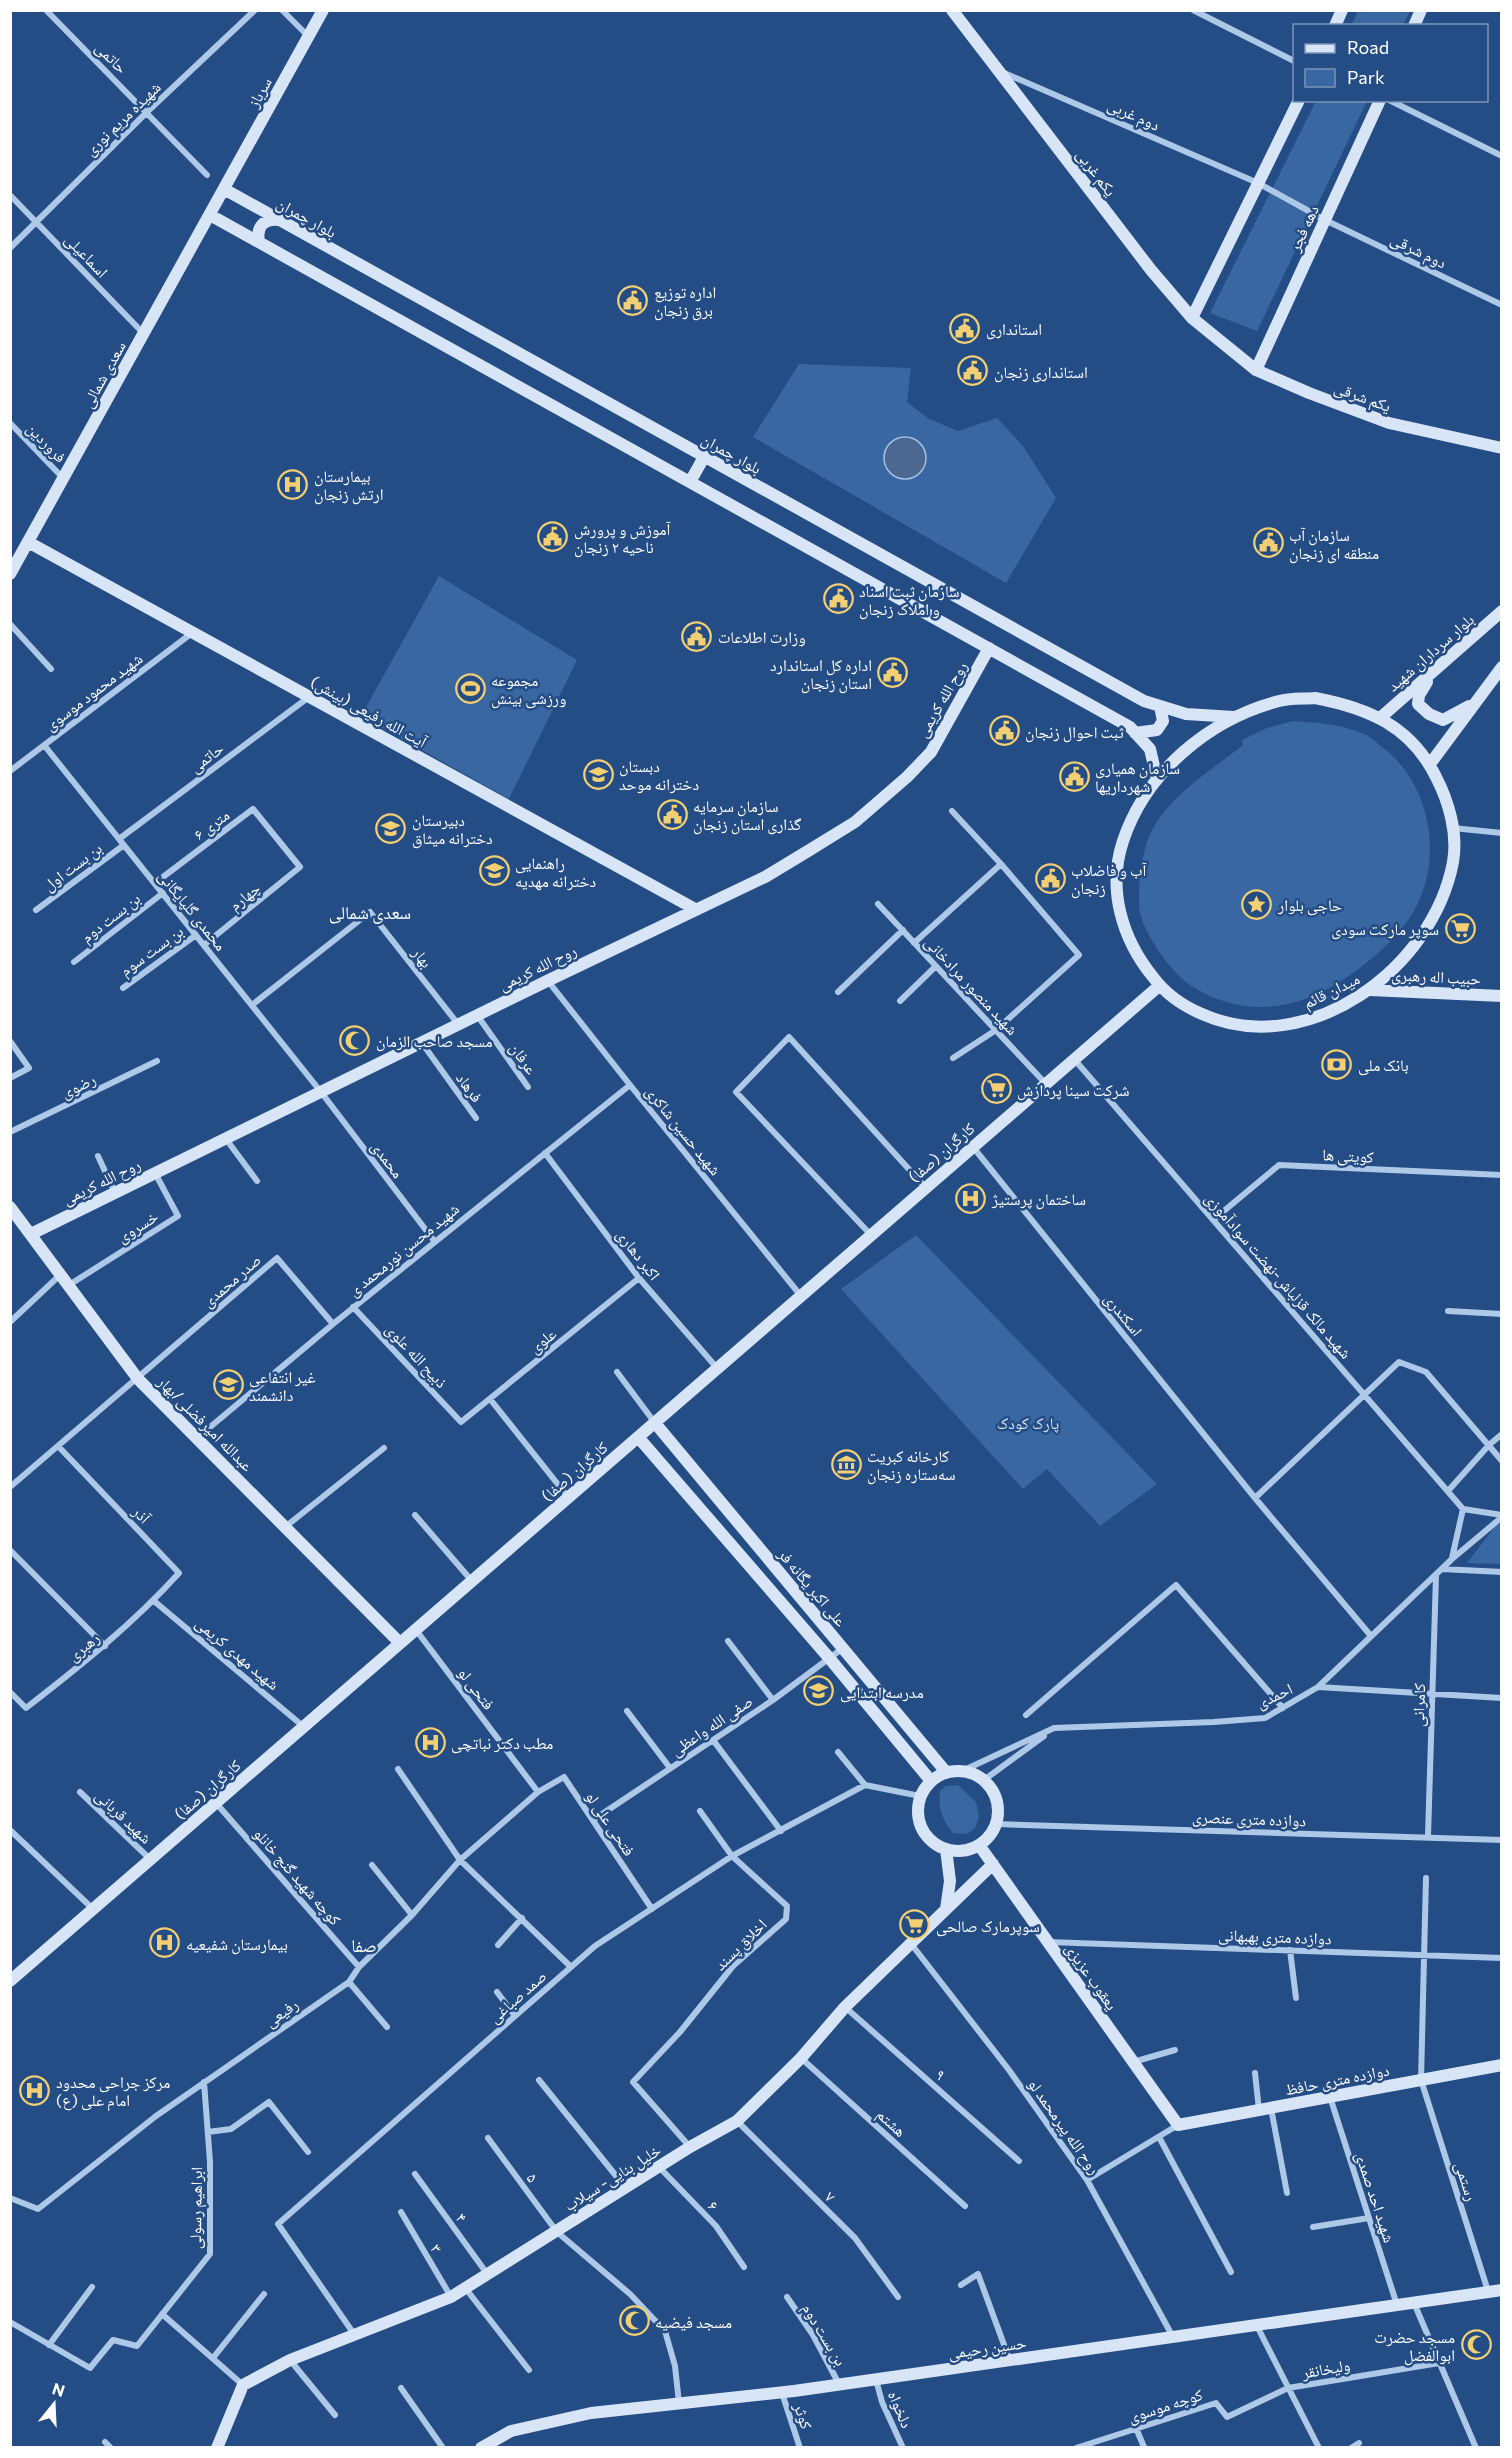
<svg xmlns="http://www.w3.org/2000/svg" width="1512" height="2458" viewBox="0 0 1512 2458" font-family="Commissioner,'Noto Naskh Arabic',sans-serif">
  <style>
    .green { fill: #3967a1 }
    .water { fill: #4c6890; stroke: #a3c2e9; stroke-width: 1.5 }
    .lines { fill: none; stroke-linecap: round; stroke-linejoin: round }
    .street { stroke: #aec8e8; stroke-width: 6 }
    .secondary { stroke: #d8e5f7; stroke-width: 12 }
    .labels { text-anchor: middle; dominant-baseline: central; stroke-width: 5; stroke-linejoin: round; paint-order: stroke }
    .street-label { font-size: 16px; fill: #fff; stroke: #254d85 }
    .poi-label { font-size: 16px; fill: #fff; stroke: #254d85; text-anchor: start }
    .park-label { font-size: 16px; fill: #d2e2f6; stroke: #254d85 }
    .neighbourhood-label { font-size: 18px; fill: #fff; stroke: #254d85 }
  </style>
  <rect width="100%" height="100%" fill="#254d85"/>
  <path class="green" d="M1359,10H1410V11L1403,25H1351Z
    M1316,101H1367L1257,331L1210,313Z
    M799,364L911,368L907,402L929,419L958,431L997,418L1023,446L1056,498L1006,583L753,437Z
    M439,576L577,660L509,799L361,716Z
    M1293,721C1317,723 1342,724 1364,734C1370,736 1377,743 1382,747C1428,781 1443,851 1418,903C1407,927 1386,947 1365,964C1312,1006 1252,1025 1190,985C1170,972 1138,927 1139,903C1139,884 1140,866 1145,849C1157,802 1208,773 1243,745L1242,740L1267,728Z
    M916,1235L1157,1484L1100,1526L1047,1469L1023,1489L841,1289Z
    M1497,1524H1501V1564L1467,1563Z
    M958,1785L976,1802L979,1817L975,1828L967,1834L953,1833C942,1819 938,1809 940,1791L946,1786Z"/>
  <path class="water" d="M884 458a21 21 0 1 1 42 0a21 21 0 1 1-42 0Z"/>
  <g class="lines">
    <path class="street" d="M46,10L207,175
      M282,10L309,37
      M1193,10L1294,61
      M1002,72L1258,183L1325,220L1502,305
      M1389,100L1502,156
      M10,195L143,333
      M10,248L147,112L255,10
      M10,423L63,478
      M10,624L51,669
      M44,745L321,1092L435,1242
      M10,771L192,633
      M952,811L1001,864L1079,955L996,1030L953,1058
      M1453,828L1502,833
      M119,839L309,697
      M155,883L253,809L300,867L204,945
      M878,904L1046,1084
      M36,910L124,845
      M914,943L1001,864
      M74,962L163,893
      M548,981L630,1085L801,1296
      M123,988L196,935
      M838,992L903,930
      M900,1001L936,966
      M252,1005L370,912L458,1024
      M477,1015L528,1087
      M10,1041L29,1068L10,1078
      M422,1043L476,1118
      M1074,1059L1463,1509
      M10,1132L157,1061
      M226,1139L257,1181
      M973,1147L1255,1498L1399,1362L1426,1372L1502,1461
      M545,1153L639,1278L717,1368
      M98,1156L115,1193
      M1213,1220L1279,1165L1502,1175
      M871,1235L736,1092L789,1037L926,1188
      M69,1285L178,1216L155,1173
      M353,1307L461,1422L639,1278
      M1448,1311L1502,1314
      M10,1322L60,1275
      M617,1372L655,1423
      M490,1399L568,1497
      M197,1438L333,1324L630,1085
      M10,1487L277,1258L333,1324
      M1448,1491L1489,1445L1502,1434
      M1255,1498L1371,1636
      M1463,1509L1502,1515
      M415,1515L472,1581
      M285,1527L384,1448
      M10,1550L105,1646
      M1452,1558L1463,1509
      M1442,1569L1502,1572
      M154,1601L304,1727
      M416,1630L538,1792
      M728,1641L773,1700
      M1318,1687L1502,1698
      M10,1692L26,1708C80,1666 133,1624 179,1573L58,1446
      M627,1711L670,1768
      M1026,1715L1176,1585L1283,1708
      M713,1740L781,1831
      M838,1752L865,1785
      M398,1769L460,1860L571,1967
      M962,1771L1054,1728L1214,1722L1265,1718L1318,1687L1452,1559L1502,1517
      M984,1780L1044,1736
      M80,1792L150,1859
      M216,1803L359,1967
      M593,1820L773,1700L843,1648
      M996,1824L1502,1840
      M10,1830L93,1909
      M1428,1836L1436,1576
      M372,1865L412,1915
      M1426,1878L1421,2080L1488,2291
      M1048,1942L1502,1958
      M498,1945L522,1918
      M912,1945L1009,2070L1087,2180L1173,2337
      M1290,1950L1296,1998
      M349,1982L387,2027
      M497,1992L515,2016
      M845,2007L1019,2161
      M801,2058L965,2206
      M1133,2062L1175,2050
      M1255,2073L1259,2110
      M539,2080L625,2187
      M1330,2097L1397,2305
      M1271,2108L1287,2193
      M737,2121L855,2238L898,2297
      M208,2132L231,2129L269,2102L308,2152
      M1159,2137L1231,2272
      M488,2138L557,2232L630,2294L665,2331L675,2366L679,2403
      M690,2147L633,2082L680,2032L733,1966L786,1919L787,1906L732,1856L700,1811
      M659,2167L716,2226L744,2267
      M415,2174L488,2275
      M1087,2180L1178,2125
      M10,2198L38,2209L156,2116L349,1982L359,1967L412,1915L460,1860L538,1792L564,1777L652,1909
      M401,2212L451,2297
      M1313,2227L1369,2218
      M961,2285L978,2274L1010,2361
      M466,2289L529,2370
      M787,2297L813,2335L839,2384
      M1414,2303L1476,2448
      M162,2314L243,2385
      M10,2322L90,2368L113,2340L137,2346L210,2254V2162L204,2082
      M1257,2326L1319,2448
      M354,2334L278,2224L595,1946L732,1856L865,1785L920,1796
      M49,2345L92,2287
      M213,2358L264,2294
      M290,2360L335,2415
      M876,2380L882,2402L903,2448
      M401,2388L443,2448
      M782,2393L800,2448
      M1136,2428L1144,2447
      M105,2442L111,2448
      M1076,2448L1216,2403L1227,2417L1288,2388L1439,2363
      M1351,2448L1359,2443"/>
    <path class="secondary" d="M952,10L1151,270L1192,318L1256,370L1309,393L1389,423L1502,448
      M1335,26L1342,10
      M1414,26L1421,10
      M224,189L1144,701L1186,714L1234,717
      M210,215L1130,727L1150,749L1157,779
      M259,241C256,227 264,218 279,220
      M1192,318L1299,100
      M1256,370L1380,100
      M690,482L704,457
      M28,542L695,909
      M10,574L323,10
      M1427,682L1419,695L1418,704L1429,714L1443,720L1469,706
      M1315,698C1368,708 1411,726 1436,777C1449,802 1458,834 1453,862C1433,969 1307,1061 1202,1014C1183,1006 1165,993 1153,977C1122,939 1107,889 1123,841C1146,772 1209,719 1279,701C1290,698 1304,699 1315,698Z
      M1380,718L1502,611
      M1135,733L1157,730L1163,721L1160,706
      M1430,764L1502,667
      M1370,990L1502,996
      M10,1207L138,1379L400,1643
      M31,1234L547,981L765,877L808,851L855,822L907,777L931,752L989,648
      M655,1423L946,1772
      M638,1437L830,1659L931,1781
      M918 1811a40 40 0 1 1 80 0a40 40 0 1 1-80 0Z
      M979,1845L1178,2125L1502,2065
      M946,1849L950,1881L946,1909
      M10,1981L1159,986
      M217,2448L243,2385L290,2360L451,2297L690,2147L737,2121L801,2058L845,2007L993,1864
      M481,2448L511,2431L591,2413L794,2391L1502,2290"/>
  </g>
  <defs>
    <symbol id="civic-ring" viewBox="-11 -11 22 22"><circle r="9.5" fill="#254d85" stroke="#f2cf72" stroke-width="1.5"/><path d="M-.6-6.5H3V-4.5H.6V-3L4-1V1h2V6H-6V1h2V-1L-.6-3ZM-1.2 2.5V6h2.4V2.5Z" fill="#f2cf72"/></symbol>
    <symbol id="hospital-ring" viewBox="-11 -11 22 22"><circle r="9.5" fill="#254d85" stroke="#f2cf72" stroke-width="1.5"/><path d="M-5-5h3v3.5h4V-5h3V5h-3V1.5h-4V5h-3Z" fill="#f2cf72"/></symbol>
    <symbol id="stadium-ring" viewBox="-11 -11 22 22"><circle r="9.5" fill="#254d85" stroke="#f2cf72" stroke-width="1.5"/><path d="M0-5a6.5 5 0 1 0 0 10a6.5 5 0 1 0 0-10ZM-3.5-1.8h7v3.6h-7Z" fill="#f2cf72"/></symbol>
    <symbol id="school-ring" viewBox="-11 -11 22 22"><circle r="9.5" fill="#254d85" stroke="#f2cf72" stroke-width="1.5"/><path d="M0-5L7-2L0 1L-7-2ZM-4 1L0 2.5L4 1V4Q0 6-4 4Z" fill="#f2cf72"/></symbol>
    <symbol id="sight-ring" viewBox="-11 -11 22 22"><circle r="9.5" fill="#254d85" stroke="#f2cf72" stroke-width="1.5"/><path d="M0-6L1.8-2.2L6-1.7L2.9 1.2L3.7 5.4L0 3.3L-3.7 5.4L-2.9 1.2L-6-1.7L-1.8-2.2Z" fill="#f2cf72"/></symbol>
    <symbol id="supermarket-ring" viewBox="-11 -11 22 22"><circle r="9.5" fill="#254d85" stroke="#f2cf72" stroke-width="1.5"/><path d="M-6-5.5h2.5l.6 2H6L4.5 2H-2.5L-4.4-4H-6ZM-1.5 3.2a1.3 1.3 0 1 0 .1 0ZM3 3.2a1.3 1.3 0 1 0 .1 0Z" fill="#f2cf72"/></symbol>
    <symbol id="mosque-ring" viewBox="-11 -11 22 22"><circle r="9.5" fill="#254d85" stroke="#f2cf72" stroke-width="1.5"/><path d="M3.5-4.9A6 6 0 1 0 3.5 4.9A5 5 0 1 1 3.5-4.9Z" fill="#f2cf72"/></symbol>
    <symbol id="bank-ring" viewBox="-11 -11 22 22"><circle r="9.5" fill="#254d85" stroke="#f2cf72" stroke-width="1.5"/><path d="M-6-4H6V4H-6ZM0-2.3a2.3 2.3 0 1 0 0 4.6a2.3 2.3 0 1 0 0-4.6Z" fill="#f2cf72"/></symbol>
    <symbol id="museum-ring" viewBox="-11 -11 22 22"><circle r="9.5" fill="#254d85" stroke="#f2cf72" stroke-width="1.5"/><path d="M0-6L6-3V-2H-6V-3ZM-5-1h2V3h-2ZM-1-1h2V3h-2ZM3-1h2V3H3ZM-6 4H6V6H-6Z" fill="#f2cf72"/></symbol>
  </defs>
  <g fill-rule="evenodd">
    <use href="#civic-ring" x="616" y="284" width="33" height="33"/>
    <use href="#civic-ring" x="948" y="312" width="33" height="33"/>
    <use href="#civic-ring" x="956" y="354" width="33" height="33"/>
    <use href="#hospital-ring" x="276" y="468" width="33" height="33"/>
    <use href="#civic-ring" x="536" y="520" width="33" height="33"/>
    <use href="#civic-ring" x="1252" y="526" width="33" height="33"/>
    <use href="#civic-ring" x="822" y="582" width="33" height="33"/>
    <use href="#civic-ring" x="680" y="620" width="33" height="33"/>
    <use href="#civic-ring" x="876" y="656" width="33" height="33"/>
    <use href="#stadium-ring" x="454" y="672" width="33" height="33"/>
    <use href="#civic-ring" x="988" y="714" width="33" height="33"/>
    <use href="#school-ring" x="582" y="758" width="33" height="33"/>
    <use href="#civic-ring" x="1058" y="760" width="33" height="33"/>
    <use href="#civic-ring" x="656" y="798" width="33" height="33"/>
    <use href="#school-ring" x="374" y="812" width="33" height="33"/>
    <use href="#school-ring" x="478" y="854" width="33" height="33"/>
    <use href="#civic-ring" x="1034" y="862" width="33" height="33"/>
    <use href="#sight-ring" x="1240" y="888" width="33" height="33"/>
    <use href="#supermarket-ring" x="1444" y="912" width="33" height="33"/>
    <use href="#mosque-ring" x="338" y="1024" width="33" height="33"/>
    <use href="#bank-ring" x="1320" y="1048" width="33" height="33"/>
    <use href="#supermarket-ring" x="980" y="1072" width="33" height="33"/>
    <use href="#hospital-ring" x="954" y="1182" width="33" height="33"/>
    <use href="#school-ring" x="212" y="1368" width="33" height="33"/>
    <use href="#museum-ring" x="830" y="1448" width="33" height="33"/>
    <use href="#school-ring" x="802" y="1674" width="33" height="33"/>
    <use href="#hospital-ring" x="414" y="1726" width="33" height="33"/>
    <use href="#supermarket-ring" x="898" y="1908" width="33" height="33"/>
    <use href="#hospital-ring" x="148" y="1926" width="33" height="33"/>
    <use href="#hospital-ring" x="18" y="2074" width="33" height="33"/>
    <use href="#mosque-ring" x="618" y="2304" width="33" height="33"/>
    <use href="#mosque-ring" x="1460" y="2328" width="33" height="33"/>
  </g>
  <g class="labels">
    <g class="street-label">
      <text transform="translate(112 57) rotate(45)">حاتمی</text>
      <text transform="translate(259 92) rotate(-61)">سرباز</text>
      <text transform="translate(1134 114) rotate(24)">دوم غربی</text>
      <text transform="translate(122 118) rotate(-44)">شهیده مریم نوری</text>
      <text transform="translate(1097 172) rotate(53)">یکم غربی</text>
      <text transform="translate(307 217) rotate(29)">بلوار چمران</text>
      <text transform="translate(1303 228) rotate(-65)">دهه فجر</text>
      <text transform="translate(1419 250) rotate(26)">دوم شرقی</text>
      <text transform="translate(87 255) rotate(46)">اسماعیلی</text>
      <text transform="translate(103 374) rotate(-61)">سعدی شمالی</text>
      <text transform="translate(1363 396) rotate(20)">یکم شرقی</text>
      <text transform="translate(47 442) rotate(46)">فروردین</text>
      <text transform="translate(732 453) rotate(29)">بلوار چمران</text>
      <text transform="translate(1430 652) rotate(-41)">بلوار سرداران شهید</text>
      <text transform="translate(93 691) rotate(-37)">شهید محمود موسوی</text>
      <text transform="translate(941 699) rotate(-60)">روح الله کریمی</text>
      <text transform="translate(369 711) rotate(29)">آیت الله رفیعی (بینش)</text>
      <text transform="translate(206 757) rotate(-37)">حاتمی</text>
      <text transform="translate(211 824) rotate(-37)">۶ متری</text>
      <text transform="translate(72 866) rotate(-37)">بن بست اول</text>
      <text transform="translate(244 896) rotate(-39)">چهارم</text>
      <text transform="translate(193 910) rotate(51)">محمدی گلپایگانی</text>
      <text transform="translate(110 917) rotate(-38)">بن بست دوم</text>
      <text transform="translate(151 950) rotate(-36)">بن بست سوم</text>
      <text transform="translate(423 957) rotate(52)">بهار</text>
      <text transform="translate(537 967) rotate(-26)">روح الله کریمی</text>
      <text transform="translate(1436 976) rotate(3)">حبیب اله رهبری</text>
      <text transform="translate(972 985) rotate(47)">شهید منصور مرادخانی</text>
      <text transform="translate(1331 990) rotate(-26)">میدان قائم</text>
      <text transform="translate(524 1058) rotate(55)">عرفان</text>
      <text transform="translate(78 1085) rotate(-26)">رضوی</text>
      <text transform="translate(470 1087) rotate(54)">فرهاد</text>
      <text transform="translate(684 1130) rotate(51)">شهید حسین شاکری</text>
      <text transform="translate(941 1152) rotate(-41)">کارگران (صفا)</text>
      <text transform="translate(1348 1155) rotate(3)">کویتی ها</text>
      <text transform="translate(388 1159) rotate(53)">محمدی</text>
      <text transform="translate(101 1181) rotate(-26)">روح الله کریمی</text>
      <text transform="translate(137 1226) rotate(-32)">خسروی</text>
      <text transform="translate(403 1249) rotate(-39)">شهید محسن نورمحمد ی</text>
      <text transform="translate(639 1254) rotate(52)">اکبر دهاری</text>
      <text transform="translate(1279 1275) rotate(49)">شهید مالک قزلباش-نهضت سوادآموزی</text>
      <text transform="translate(231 1280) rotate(-41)">صدر محمدی</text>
      <text transform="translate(1124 1314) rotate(51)">اسکندری</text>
      <text transform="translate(542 1340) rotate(-39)">علوی</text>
      <text transform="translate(417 1355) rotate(47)">ذبیح الله علوی</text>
      <text transform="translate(206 1423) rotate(45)">عبدالله امیرفضلی/بهار</text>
      <text transform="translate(574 1471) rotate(-41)">کارگران (صفا)</text>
      <text transform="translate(142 1514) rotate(46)">آذر</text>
      <text transform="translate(813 1587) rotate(50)">علی اکبر یگانه فر</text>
      <text transform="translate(83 1646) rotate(-39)">رهبری</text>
      <text transform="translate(238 1653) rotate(40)">شهید مهدی کریمی</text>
      <text transform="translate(477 1688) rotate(53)">فتحی لو</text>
      <text transform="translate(1274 1695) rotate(-25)">احمدی</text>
      <text transform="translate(1418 1705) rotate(-88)">کامرانی</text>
      <text transform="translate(711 1725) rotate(-34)">صفی الله واعظی</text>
      <text transform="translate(207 1789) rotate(-41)">کارگران (صفا)</text>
      <text transform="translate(124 1816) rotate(43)">شهید قربانی</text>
      <text transform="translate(1249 1818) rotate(2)">دوازده متری عنصری</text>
      <text transform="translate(611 1823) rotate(56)">فتحی علی لو</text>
      <text transform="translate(298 1876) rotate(49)">کوچه شهید گنج خانلو</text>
      <text transform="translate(1275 1936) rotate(2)">دوازده متری بهبهانی</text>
      <text transform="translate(740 1944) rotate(-44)">اخلاق پسند</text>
      <text transform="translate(1092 1976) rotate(55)">یعقوب عزیزی</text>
      <text transform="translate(517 1996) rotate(-41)">صمد صباغی</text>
      <text transform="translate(281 2012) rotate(-35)">رفیعی</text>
      <text transform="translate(941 2074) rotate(42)">۹</text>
      <text transform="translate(1337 2079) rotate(-11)">دوازده متری حافظ</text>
      <text transform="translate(892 2122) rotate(42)">هشتم</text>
      <text transform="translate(1065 2126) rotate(55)">روح الله پیرمحمد لو</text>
      <text transform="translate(533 2177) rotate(54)">۵</text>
      <text transform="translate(612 2177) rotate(-32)">خلیل بنایی- سیلاب</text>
      <text transform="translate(1467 2181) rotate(72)">رستمی</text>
      <text transform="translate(831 2196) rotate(45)">۷</text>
      <text transform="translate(1376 2197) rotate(72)">شهید احد صمدی</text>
      <text transform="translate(714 2205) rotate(46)">۶</text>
      <text transform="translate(195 2208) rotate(-89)">ابراهیم رسولی</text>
      <text transform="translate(462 2217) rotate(54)">۴</text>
      <text transform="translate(437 2248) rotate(59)">۳</text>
      <text transform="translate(825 2334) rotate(59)">بن بست دوم</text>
      <text transform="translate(987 2347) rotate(-8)">حسین رحیمی</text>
      <text transform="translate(1326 2368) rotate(-10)">ولیخانقر</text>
      <text transform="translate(1165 2405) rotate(-18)">کوچه موسوی</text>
      <text transform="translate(901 2409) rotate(67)">دلخواه</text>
      <text transform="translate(804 2416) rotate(72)">کوثر</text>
    </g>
    <g class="poi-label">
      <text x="654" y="291">اداره توزیع<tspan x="654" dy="18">برق زنجان</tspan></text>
      <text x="986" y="328">استانداری</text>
      <text x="994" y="371">استانداری زنجان</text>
      <text x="314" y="475">بیمارستان<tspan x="314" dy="18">ارتش زنجان</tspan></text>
      <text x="574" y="528">آموزش و پرورش<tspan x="574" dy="18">ناحیه ۲ زنجان</tspan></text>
      <text x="1289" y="534">سازمان آب<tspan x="1289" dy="18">منطقه ای زنجان</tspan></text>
      <text x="859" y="590">سازمان ثبت اسناد<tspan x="859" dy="18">و املاک زنجان</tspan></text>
      <text x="718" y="636">وزارت اطلاعات</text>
      <text x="872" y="664" text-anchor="end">اداره کل استاندارد<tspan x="872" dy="18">استان زنجان</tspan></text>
      <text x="491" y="679">مجموعه<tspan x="491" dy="18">ورزشی بینش</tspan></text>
      <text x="1025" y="731">ثبت احوال زنجان</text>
      <text x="619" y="765">دبستان<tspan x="619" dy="18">دخترانه موحد</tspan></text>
      <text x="1095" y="767">سازمان همیاری<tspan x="1095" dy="18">شهرداریها</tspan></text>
      <text x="693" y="805">سازمان سرمایه<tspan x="693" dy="18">گذاری استان زنجان</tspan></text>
      <text x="412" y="819">دبیرستان<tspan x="412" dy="18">دخترانه میثاق</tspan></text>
      <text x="515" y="862">راهنمایی<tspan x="515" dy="18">دخترانه مهدیه</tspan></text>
      <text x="1071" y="869">آب و فاضلاب<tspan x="1071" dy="18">زنجان</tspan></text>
      <text x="1278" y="904">حاجی بلوار</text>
      <text x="1439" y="928" text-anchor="end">سوپر مارکت سودی</text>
      <text x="376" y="1040">مسجد صاحب الزمان</text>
      <text x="1358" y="1064">بانک ملی</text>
      <text x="1017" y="1089">شرکت سینا پردازش</text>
      <text x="992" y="1198">ساختمان پرستیژ</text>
      <text x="249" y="1376">غیر انتفاعی<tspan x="249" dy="18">دانشمند</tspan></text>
      <text x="867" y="1455">کارخانه کبریت<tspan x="867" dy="18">سه‌ستاره زنجان</tspan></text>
      <text x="840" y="1691">مدرسه ابتدایی</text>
      <text x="451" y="1742">مطب دکتر نباتچی</text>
      <text x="936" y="1925">سوپرمارک صالحی</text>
      <text x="186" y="1943">بیمارستان شفیعیه</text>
      <text x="56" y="2081">مرکز جراحی محدود<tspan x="56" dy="18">امام علی (ع)</tspan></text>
      <text x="655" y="2321">مسجد فیضیه</text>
      <text x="1455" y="2336" text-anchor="end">مسجد حضرت<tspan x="1455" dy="18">ابوالفضل</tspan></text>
    </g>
    <g class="park-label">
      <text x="1028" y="1422">پارک کودک</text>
    </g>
    <g class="neighbourhood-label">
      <text x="370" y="912">سعدی شمالی</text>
      <text x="364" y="1945">صفا</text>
    </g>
  </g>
  <rect width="1512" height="2458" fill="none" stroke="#ffffff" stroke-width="24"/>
  <rect x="1293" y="24" width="195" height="78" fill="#254d85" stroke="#7c94b6" stroke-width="1.5"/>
  <rect x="1305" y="44" width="30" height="9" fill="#d8e5f7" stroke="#7c94b6" stroke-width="1.5"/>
  <text x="1347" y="54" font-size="18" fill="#ffffff">Road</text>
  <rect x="1305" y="69" width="30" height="18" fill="#3967a1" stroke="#7c94b6" stroke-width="1.5"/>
  <text x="1347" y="84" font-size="18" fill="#ffffff">Park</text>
  <g transform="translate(54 2404) rotate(18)" stroke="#254d85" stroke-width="4.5" paint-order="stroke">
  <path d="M0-4.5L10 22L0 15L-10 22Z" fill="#ffffff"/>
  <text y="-9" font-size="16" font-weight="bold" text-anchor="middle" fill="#ffffff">N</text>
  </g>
</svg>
